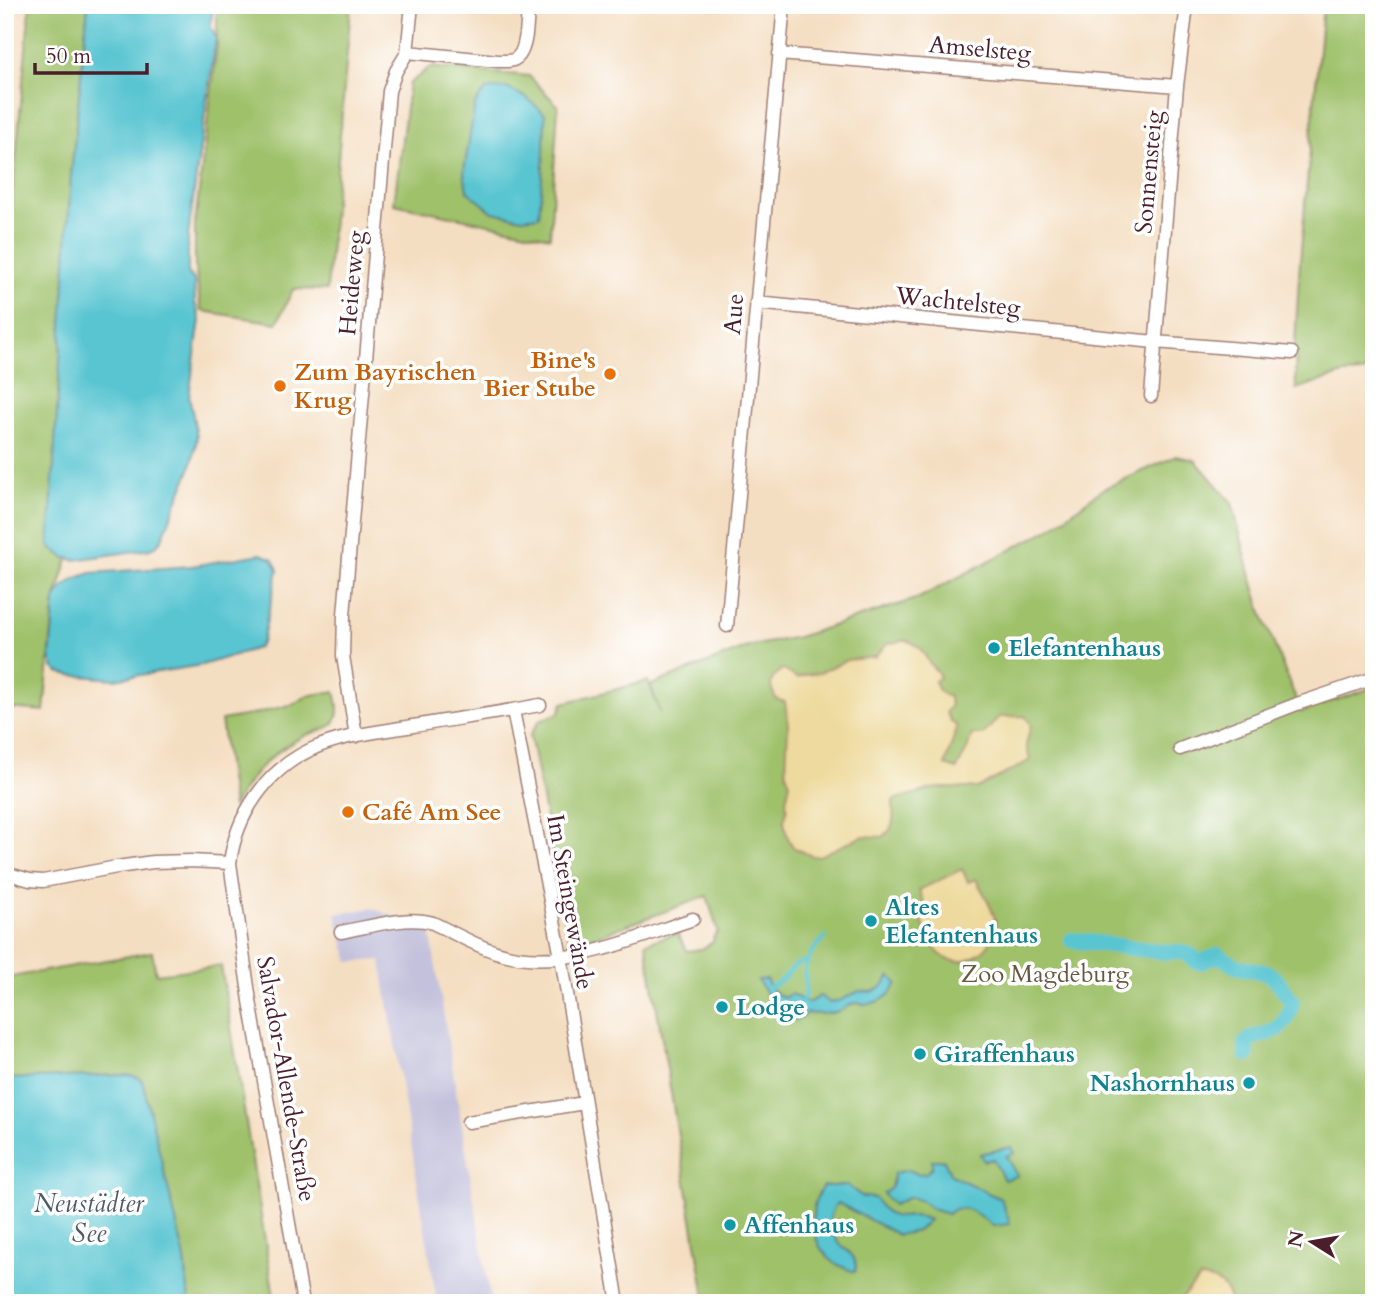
<svg xmlns="http://www.w3.org/2000/svg" width="1379" height="1308" viewBox="0 0 1379 1308" font-family="Cardo,serif">
  <style>
    .industrial { fill: #c3c1db }
    .green { fill: #9fc16b; stroke: #74704b; stroke-width: 2 }
    .sand { fill: #eeda9e; stroke: #9c7c64; stroke-width: 2 }
    .water { fill: #59c5d1; stroke: #52727e; stroke-width: 2 }
    .lines { fill: none; stroke-linecap: round; stroke-linejoin: round }
    .stream { stroke: #59c5d1; stroke-width: 4.5 }
    .canal { stroke: #59c5d1; stroke-width: 16 }
    .street-casing { stroke: #9f7e76; stroke-width: 15 }
    .street { stroke: #fff; stroke-width: 12 }
    .food-dot { fill: #e8710a; stroke: #fff; stroke-width: 2.5 }
    .culture-dot { fill: #0f9aa8; stroke: #fff; stroke-width: 2.5 }
    .labels { text-anchor: middle; dominant-baseline: central; stroke-width: 7; stroke-linejoin: round; paint-order: stroke }
    .street-label { font-size: 24px; fill: #4a1f2b; stroke: #fff }
    .food-label { font-size: 24px; font-weight: bold; fill: #c56008; stroke: #fff; text-anchor: start }
    .culture-label { font-size: 24px; font-weight: bold; fill: #0d838f; stroke: #fff; text-anchor: start }
    .park-label { font-size: 24px; fill: #685841; stroke: #fff }
    .water-label { font-size: 26px; font-style: italic; fill: #4f5965; stroke: #fff }
  </style>
  <rect width="100%" height="100%" fill="#fff"/>
  <filter id="ink" filterUnits="userSpaceOnUse"><feTurbulence type="fractalNoise" baseFrequency=".0143" numOctaves="2"/><feDisplacementMap in="SourceGraphic" scale="14" xChannelSelector="R" yChannelSelector="G"/><feConvolveMatrix kernelMatrix="1 2 1 2 8 2 1 2 1" color-interpolation-filters="sRGB"/></filter>
  <filter id="wash" filterUnits="userSpaceOnUse"><feTurbulence type="fractalNoise" baseFrequency=".00686" numOctaves="4" result="noise"/><feDisplacementMap in="SourceGraphic" scale="28" xChannelSelector="R" yChannelSelector="G"/><feGaussianBlur stdDeviation="1.57" result="paint"/><feColorMatrix in="noise" values="0 0 0 0 0 0 0 0 0 0 0 0 0 0 0 0 0 1.4 0 .05"/><feComposite in="paint" operator="in"/></filter>
  <g filter="url(#wash)">
    <rect width="100%" height="100%" fill="#f4dec1"/>
    <path class="industrial" d="M372,908L430,931L491,1303H437L381,960L349,962L336,914Z"/>
    <path class="green" d="M30,5H88L71,176L51,549L68,559L55,600L44,711L7,708L13,644L5,643V255L7,254Z
      M217,5H351L327,290L293,289L277,323L201,311L195,265V224L217,45Z
      M1323,5H1374V368L1362,373L1344,374L1296,389L1295,344L1300,261Z
      M430,67L529,76L558,106L550,237L394,204L409,84Z
      M1176,456L1195,460L1232,503L1250,573L1263,616L1301,712L1374,687V1303H706L646,943L677,933L687,951L702,949L713,942L714,936L718,932L707,896L570,946L530,735L539,721L559,713L563,703L648,681L660,713L651,685L751,646L798,637L919,598L1050,529L1101,490Z
      M335,691C337,702 341,713 334,723C329,730 310,732 300,738C270,753 249,777 233,807L221,720L250,715L294,704L307,696Z
      M152,952L156,974L221,966L275,1303H189L185,1259L125,1075L5,1079V978Z"/>
    <path class="sand" d="M906,640C928,648 924,662 937,671L940,677L935,681C937,688 940,695 948,696L951,705L946,712L950,720L957,727L945,765L957,769L968,747L972,734L983,735L999,717L1025,716L1031,725L1026,745L1030,760L1011,771L977,788H936L893,800C893,815 897,826 883,837L863,836L819,856H812L794,848L789,840L786,832L784,821L787,809L786,800L790,783L786,772L788,725L785,702L776,699C768,683 769,681 782,669L797,678L805,675L819,673L847,660L875,657L887,644Z
      M962,869L968,882L976,879C982,891 992,905 995,919C1000,945 967,971 944,957C930,949 925,928 919,914L927,910L919,890Z
      M1200,1278C1217,1279 1227,1286 1231,1303H1179L1181,1298Z"/>
    <path class="water" d="M88,5H214L210,25L216,38L197,169L188,237V273L194,280L195,303L200,320L189,396L197,436L196,444L191,467L162,539L156,546L150,549L74,560L64,557L49,546L71,176Z
      M507,88L527,98L545,114L544,153L539,216L522,218L493,212L467,191L464,172L475,103L486,90Z
      M261,554L273,559L278,570L262,642L258,648L202,665L115,679L70,675L58,672L53,667L50,657L55,600L62,588L77,578L91,573L192,566Z
      M890,976L897,983C891,996 880,1003 866,1004C862,1004 858,1003 854,1003C850,1004 844,1009 839,1011C828,1015 817,1014 806,1013C804,1019 797,1020 791,1020L770,1000L758,980L766,979L771,989L783,998L791,994L808,1003L820,996L830,1003L841,1000L859,991L872,992L881,988Z
      M126,1075C133,1076 140,1076 143,1083L185,1259L189,1303H5V1079Z
      M1011,1147L1014,1153L1006,1156L1017,1176L1004,1180L993,1159L984,1161L980,1154Z
      M932,1160H944L951,1175L1001,1199L1010,1224L993,1226C982,1217 961,1199 948,1214L934,1210L921,1201L910,1197L893,1205L883,1194L891,1188L894,1173L908,1170L918,1174L926,1173L932,1167Z
      M823,1186H848L863,1197L875,1198C893,1231 906,1208 929,1220L917,1231L898,1235L838,1203C826,1215 829,1232 840,1244C845,1250 853,1253 855,1261C857,1265 856,1268 855,1272C845,1268 833,1264 826,1255C815,1244 811,1222 814,1207C815,1199 819,1193 823,1186Z"/>
    <g class="lines">
      <path class="stream" d="M770,987C774,985 777,983 780,981C790,973 794,961 808,961
        M803,999C807,991 806,986 805,977C803,962 815,946 826,937"/>
      <path class="canal" d="M1072,940L1164,952H1181L1192,956L1195,961L1201,962L1219,955L1235,966L1268,973L1278,982L1292,1001C1290,1017 1283,1029 1266,1034C1258,1037 1253,1035 1246,1043L1247,1055"/>
    </g>
  </g>
  <g filter="url(#ink)">
    <g class="lines">
      <defs>
        <path id="street" d="M407,52L498,61C504,61 510,62 515,59C528,52 527,19 528,5
          M779,54L1177,86
          M756,303L1155,342L1292,353
          M1151,396L1177,86L1187,5
          M727,626L784,5
          M513,710L561,957L618,1303
          M356,736L343,656L344,615L389,91L396,71L407,53L412,5
          M1180,749L1297,704L1374,678
          M5,873L30,880L43,881L117,867L153,862L190,861L230,863
          M341,932C369,927 406,915 433,923C454,933 474,945 496,952C561,973 632,939 693,919
          M468,1122L584,1103
          M303,1303L250,1001L230,863C236,815 266,771 310,750C341,735 379,732 413,726C456,719 498,713 540,705"/>
      </defs>
      <use href="#street" class="street-casing"/>
      <use href="#street" class="street"/>
    </g>
  </g>
  <g class="food-dot">
    <circle cx="610" cy="374" r="7"/>
    <circle cx="280" cy="386" r="7"/>
    <circle cx="348" cy="812" r="7"/>
  </g>
  <g class="culture-dot">
    <circle cx="994" cy="648" r="7"/>
    <circle cx="871" cy="921" r="7"/>
    <circle cx="722" cy="1007" r="7"/>
    <circle cx="920" cy="1054" r="7"/>
    <circle cx="1249" cy="1083" r="7"/>
    <circle cx="730" cy="1225" r="7"/>
  </g>
  <g class="labels">
    <g class="street-label">
      <text transform="translate(980 49) rotate(5)">Amselsteg</text>
      <text transform="translate(1149 172) rotate(-85)">Sonnensteig</text>
      <text transform="translate(352 283) rotate(-85)">Heideweg</text>
      <text transform="translate(958 302) rotate(6)">Wachtelsteg</text>
      <text transform="translate(734 314) rotate(-85)">Aue</text>
      <text transform="translate(570 902) rotate(80)">Im Steingewände</text>
      <text transform="translate(286 1079) rotate(80)">Salvador-Allende-Straße</text>
    </g>
    <g class="food-label">
      <text x="596" y="360" text-anchor="end">Bine's<tspan x="596" dy="28">Bier Stube</tspan></text>
      <text x="294" y="372">Zum Bayrischen<tspan x="294" dy="28">Krug</tspan></text>
      <text x="362" y="812">Café Am See</text>
    </g>
    <g class="culture-label">
      <text x="1008" y="648">Elefantenhaus</text>
      <text x="885" y="907">Altes<tspan x="885" dy="28">Elefantenhaus</tspan></text>
      <text x="736" y="1007">Lodge</text>
      <text x="934" y="1054">Giraffenhaus</text>
      <text x="1235" y="1083" text-anchor="end">Nashornhaus</text>
      <text x="744" y="1225">Affenhaus</text>
    </g>
    <g class="park-label">
      <text x="1045" y="974">Zoo Magdeburg</text>
    </g>
    <g class="water-label">
      <text x="89" y="1203">Neustädter<tspan x="89" dy="30">See</tspan></text>
    </g>
  </g>
  <rect width="1379" height="1308" fill="none" stroke="#fff" stroke-width="28"/>
  <g transform="translate(1312 1242) rotate(281)" stroke="#ffffff" stroke-width="5" paint-order="stroke">
  <path d="M0-5L12 26L0 18L-12 26Z" fill="#4a1f2b"/>
  <text y="-10" font-size="19" font-weight="bold" text-anchor="middle" fill="#4a1f2b">N</text>
  </g>
  <path d="M35 63v10h112v-10" fill="none" stroke="#4a1f2b" stroke-width="3.5"/>
  <text x="46" y="63" font-size="21" fill="#4a1f2b" stroke="#ffffff" stroke-width="5" paint-order="stroke">50 m</text>
</svg>
